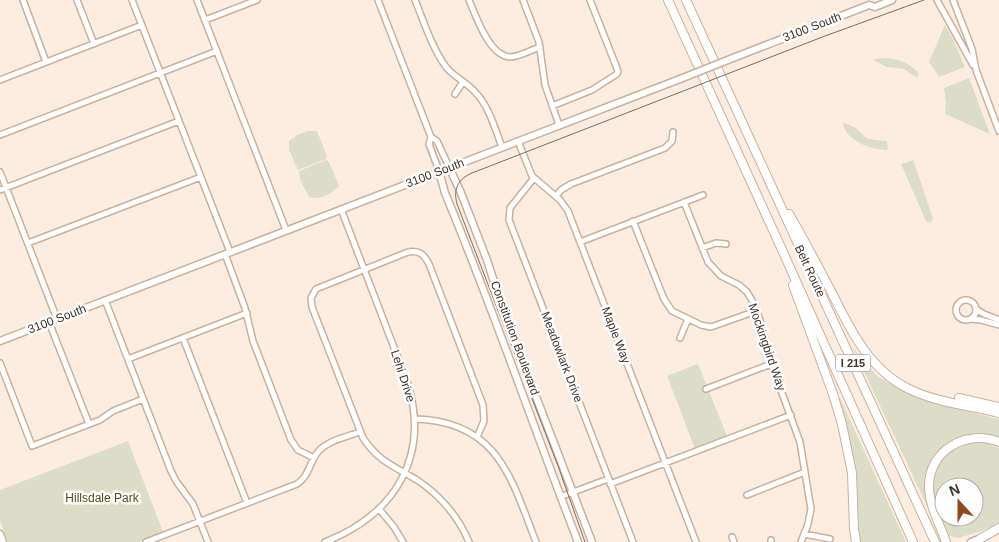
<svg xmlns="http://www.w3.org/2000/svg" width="999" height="542" viewBox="0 0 999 542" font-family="Arial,sans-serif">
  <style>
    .green { fill: #dcddc6; fill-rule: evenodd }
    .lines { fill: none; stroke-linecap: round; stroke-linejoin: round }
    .minor-casing { stroke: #cab19d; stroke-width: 8 }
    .major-casing { stroke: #cab19d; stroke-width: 9 }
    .highway-casing { stroke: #cab19d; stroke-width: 10 }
    .minor { stroke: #fff; stroke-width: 5 }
    .major { stroke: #fff; stroke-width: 6 }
    .highway { stroke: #fff; stroke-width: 8 }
    .tram { stroke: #796d63; stroke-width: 1 }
    .major-bridge-casing { stroke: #cab19d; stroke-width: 9; stroke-linecap: butt }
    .major-bridge { stroke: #fff; stroke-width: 6 }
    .labels { text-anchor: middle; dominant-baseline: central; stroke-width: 5; stroke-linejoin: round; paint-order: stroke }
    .shield { fill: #fdfdfd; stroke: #78716b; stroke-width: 1 }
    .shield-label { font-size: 11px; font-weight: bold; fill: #3f352c }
    .street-label { font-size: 12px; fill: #3f352c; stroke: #fdfdfd }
    .park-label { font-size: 12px; fill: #4f501e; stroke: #fdfdfd }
  </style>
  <rect width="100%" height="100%" fill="#fdede0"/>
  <path class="green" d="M945,25L954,41L965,67L939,77L929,62Z
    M883,58C897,58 909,63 919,73L917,78L904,69L887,67L873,60L874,59Z
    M969,78L971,83L990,134L945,114L946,102L944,88Z
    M843,122L856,128L866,138L876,140L887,141L888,150C871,150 845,141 843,122Z
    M308,131H317L327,156L326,159L298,170L289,150V141L297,135Z
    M326,160L329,162L339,186C329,195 322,200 309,197L300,180L299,171Z
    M913,160L933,218L932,221L929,223L926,221L901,164Z
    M852,346L877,376L909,394L944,406L999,419V439C976,424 936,440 928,467C924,480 926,492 927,506Z
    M698,364L727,436L695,449L667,376Z
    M839,396L906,542H859L837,397Z
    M128,441L163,532L138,542H8L0,521V490Z
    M967,442L989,444L999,448V523L982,531L958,538L946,535C936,507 918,472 950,450C955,446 962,444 967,442ZM944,487H974V517H944Z"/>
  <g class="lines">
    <defs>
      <path id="minor" d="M23,0L46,62
        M77,0L94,44
        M132,0L230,252
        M197,0L286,230
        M378,0L431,137L437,141L449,167
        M415,0C424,22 432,48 446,67C454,77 466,82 475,92C489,106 495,129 502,147
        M469,0C476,16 489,56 510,57C519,57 531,50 540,47
        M523,0L539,42L545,85L559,125
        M937,0L973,65
        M953,0L972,49L976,70L999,131
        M205,20L257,0
        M0,80L142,25
        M455,94L463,82
        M552,106L592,90L617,74L618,71L590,0
        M0,135L217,51
        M431,137L429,144L439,171
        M518,141L532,176L560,200L568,211L696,542
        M0,172L57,319
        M534,178L510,208L509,220L633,542
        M0,190L179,121
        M556,196L561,190L571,184L665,148L672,141L673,132
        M684,202L708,262L721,276L739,285L747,292L753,302L762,325L768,355L800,442L811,509L808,524L801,542
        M633,221L664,299L672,311L701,325L711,327L756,311
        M580,242L703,195
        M28,243L201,177
        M702,248L716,243L726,244
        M225,254L245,308L253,341L291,440L298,450L314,458
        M956 310a10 10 0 1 1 20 0a10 10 0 1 1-20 0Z
        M105,300L171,471L176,481L193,504L208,542
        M976,309L984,314L999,320
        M970,319L981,320L999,325
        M49,322L89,424
        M183,338L247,503
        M680,338L688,319
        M128,359L247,313
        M0,363L32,446L100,420L113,411L143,399
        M706,389L771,364
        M415,419C497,421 511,477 536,542
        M610,484L791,415
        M747,495L805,472
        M560,497L608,479
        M379,509L394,527L403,542
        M804,534L830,539
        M732,537L734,542
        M771,540V542
        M146,542L297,484C309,476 309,464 317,453C326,441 346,437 360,432
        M325,542C394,515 430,458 408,384L341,209
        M469,542C458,516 441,496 417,480C394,466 379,462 363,438L312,307L311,298L316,289L408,252C419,250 424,254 429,264L483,405L484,421L477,437"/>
      <path id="major" d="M738,56L869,5L875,7L892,0
        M449,167L461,193L487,260L505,316L592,542
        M439,171L445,193C493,308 533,426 578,542
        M0,341L680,79
        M0,534L3,542
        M971,542L984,537"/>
      <path id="highway" d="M668,0L783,252L913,542
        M686,0L935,542
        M789,214C804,239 817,265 831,291C850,329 868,368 907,388C934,402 970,406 999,413
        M793,285L833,394L842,424L852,473L854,529L856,542
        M959,398L999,407
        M980,539L999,528
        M946,542C940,525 929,505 929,486C929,450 967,429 999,442"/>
    </defs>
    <use href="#minor" class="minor-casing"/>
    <use href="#major" class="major-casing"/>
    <use href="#highway" class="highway-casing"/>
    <use href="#minor" class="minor"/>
    <use href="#major" class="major"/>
    <use href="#highway" class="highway"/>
    <path class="tram" d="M585,542L558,466L457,204C453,189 458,179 472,173L825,36L924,0"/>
    <defs>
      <path id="major-bridge" d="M680,79L738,56"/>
    </defs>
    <use href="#major-bridge" class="major-bridge-casing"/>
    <use href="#major-bridge" class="major-bridge"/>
  </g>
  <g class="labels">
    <rect class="shield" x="835.5" y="354.5" width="35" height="17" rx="4"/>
    <g class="shield-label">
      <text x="853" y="363">I 215</text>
    </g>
    <g class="street-label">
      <text transform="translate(812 27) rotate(-21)">3100 South</text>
      <text transform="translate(435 173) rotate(-21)">3100 South</text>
      <text transform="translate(810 271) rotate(65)">Belt Route</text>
      <text transform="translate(57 319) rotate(-21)">3100 South</text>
      <text transform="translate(616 335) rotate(69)">Maple Way</text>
      <text transform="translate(515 338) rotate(70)">Constitution Boulevard</text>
      <text transform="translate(767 347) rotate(71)">Mockingbird Way</text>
      <text transform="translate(562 357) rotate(69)">Meadowlark Drive</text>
      <text transform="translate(403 376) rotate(72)">Lehi Drive</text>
    </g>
    <g class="park-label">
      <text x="102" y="498">Hillsdale Park</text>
    </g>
  </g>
  <g transform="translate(959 502) rotate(339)"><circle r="24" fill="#fdfdfd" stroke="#b1ada9"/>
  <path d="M0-4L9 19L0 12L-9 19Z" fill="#8f4921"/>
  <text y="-8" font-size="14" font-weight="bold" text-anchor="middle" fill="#3f352c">N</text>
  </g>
</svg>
